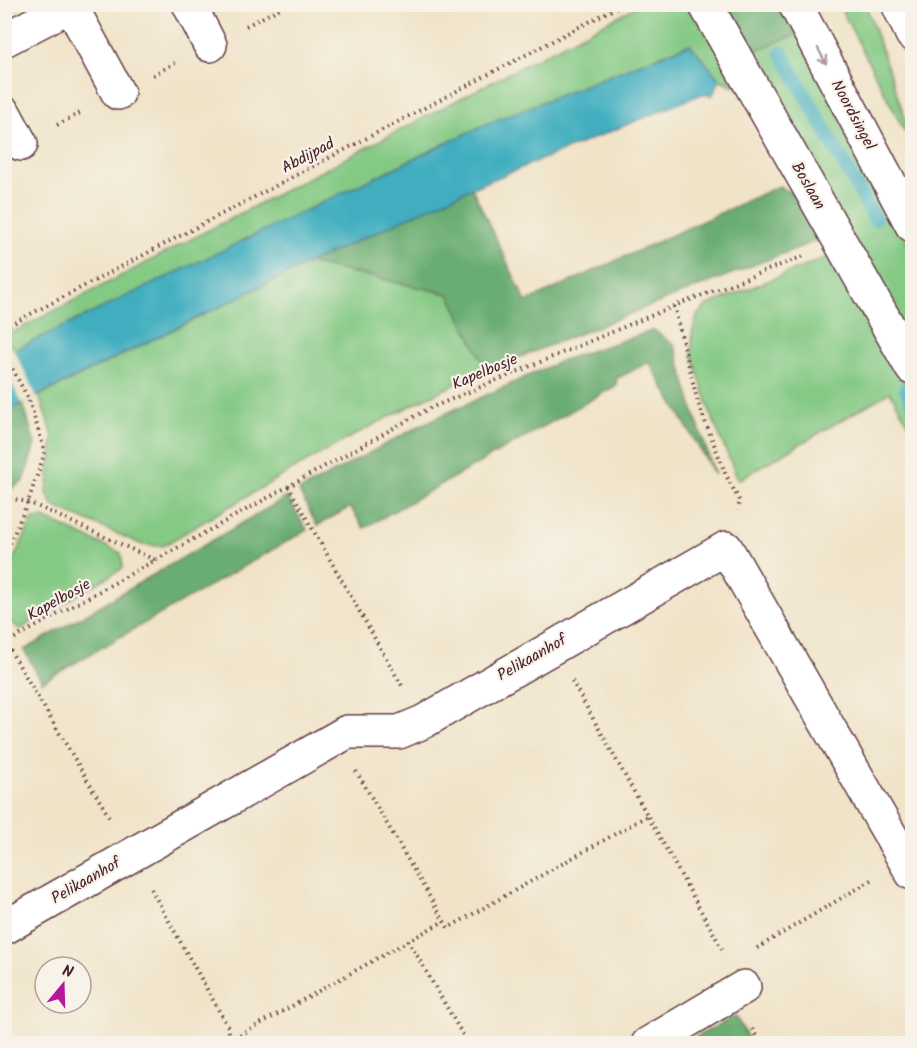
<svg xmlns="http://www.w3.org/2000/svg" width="917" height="1048" viewBox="0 0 917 1048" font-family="Kalam,sans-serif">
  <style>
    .green { fill: #84c984; stroke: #677458; stroke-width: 1.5 }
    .forest { fill: #6bad72; stroke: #5a664e; stroke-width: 1.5 }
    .water { fill: #41aebf; stroke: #466675; stroke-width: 1.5 }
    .pier { fill: #f0e3c8 }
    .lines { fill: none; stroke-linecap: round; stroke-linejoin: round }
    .stream { stroke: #41aebf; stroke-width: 14 }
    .street-casing { stroke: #633c43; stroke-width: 36 }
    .secondary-casing { stroke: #633c43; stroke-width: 36 }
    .path { stroke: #633c43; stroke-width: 4; stroke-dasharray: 1.5 4.5; stroke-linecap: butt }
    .street { stroke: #fff; stroke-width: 33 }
    .secondary { stroke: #fff; stroke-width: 33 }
    .oneway { stroke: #ae9aa0 }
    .labels { text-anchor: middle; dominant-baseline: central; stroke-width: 4.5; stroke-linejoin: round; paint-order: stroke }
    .street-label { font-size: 16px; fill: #4a1f2b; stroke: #f7f3e8 }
  </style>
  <rect width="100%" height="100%" fill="#f7f3e8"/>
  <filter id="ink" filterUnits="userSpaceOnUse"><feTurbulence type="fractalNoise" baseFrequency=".0167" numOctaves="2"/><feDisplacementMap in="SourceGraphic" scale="12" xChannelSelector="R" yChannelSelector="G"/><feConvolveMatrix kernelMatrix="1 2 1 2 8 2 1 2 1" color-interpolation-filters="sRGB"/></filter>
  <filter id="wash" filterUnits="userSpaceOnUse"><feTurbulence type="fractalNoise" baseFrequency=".008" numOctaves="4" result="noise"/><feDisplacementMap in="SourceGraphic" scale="24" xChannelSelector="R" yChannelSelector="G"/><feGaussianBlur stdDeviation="1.35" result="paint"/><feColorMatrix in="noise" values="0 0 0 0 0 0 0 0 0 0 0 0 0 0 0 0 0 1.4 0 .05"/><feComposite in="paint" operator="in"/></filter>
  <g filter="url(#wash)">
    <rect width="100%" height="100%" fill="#f0e3c8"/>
    <path class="green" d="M639,5H694L741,88L720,80L690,44L486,124L14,351L6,336Z
      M839,5H866L909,129L905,132Z
      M798,34L912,251V345L748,53Z
      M832,255L912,395V430L890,392L738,480L711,415L692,354V333L697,316L706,306Z
      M309,263L449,294L487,370C374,419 269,483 163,546L143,545L53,506L47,493L53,436L39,396Z
      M44,518L121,553L123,568L20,629L7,620L11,564L33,519Z"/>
    <path class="forest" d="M721,5H782L798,34L748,53Z
      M779,186L799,198L823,238L487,370L449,294L309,263L472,188L526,302Z
      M654,330L675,346L694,413L715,475L649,362L616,379L617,385L364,528L350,507L317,526L299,491L423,424L563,360Z
      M23,403L35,444L24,481L9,490L5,489L4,412Z
      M287,497L307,530L42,682L24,650Z
      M735,1016L751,1043H685Z"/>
    <path class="water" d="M690,44L720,80L712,96L702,94L472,188L309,263L5,412L4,355L486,124Z"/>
    <path class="pier" d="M13,348L37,397L22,404L5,370L4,352Z"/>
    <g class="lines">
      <path class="stream" d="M781,52L875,219
        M906,389L912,401"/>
    </g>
  </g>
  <g filter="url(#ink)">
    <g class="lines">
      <defs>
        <path id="street" d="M189,4L210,45
          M705,4L912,368
          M71,6L118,93
          M4,40L73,4
          M4,113L21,144
          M4,928L347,732H399L423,722L726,548L912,873
          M648,1044L744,987"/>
        <path id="secondary" d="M795,4L912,225
          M898,4L912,34"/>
      </defs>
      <use href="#street" class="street-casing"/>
      <use href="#secondary" class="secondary-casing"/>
      <path class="path" d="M246,26L288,4
        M153,75L175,63
        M57,125L82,112
        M674,306L698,403L726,475L740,502L737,510
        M4,328L623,4
        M4,353L29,400L45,452L28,502L4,557
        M288,486L402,686
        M4,497L28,502L155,560
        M4,640L111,820
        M4,644L428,409L674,306L804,256
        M572,681L724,952
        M356,771L448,928L647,816
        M151,889L228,1027L231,1044
        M408,940L468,1044
        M757,948L872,880
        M752,1029L761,1044
        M224,1044L444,921"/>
      <use href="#street" class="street"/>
      <use href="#secondary" class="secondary"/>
    </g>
    <defs><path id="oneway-shaft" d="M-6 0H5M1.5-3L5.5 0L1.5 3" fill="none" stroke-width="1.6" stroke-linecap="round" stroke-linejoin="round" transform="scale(1.5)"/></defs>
    <use class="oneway" href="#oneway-shaft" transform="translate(822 56) rotate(62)"/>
  </g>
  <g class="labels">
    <g class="street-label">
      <text transform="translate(853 115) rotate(62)">Noordsingel</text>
      <text transform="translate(308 156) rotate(-28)">Abdijpad</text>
      <text transform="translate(808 186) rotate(60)">Boslaan</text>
      <text transform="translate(485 372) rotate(-23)">Kapelbosje</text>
      <text transform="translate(59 600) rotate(-29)">Kapelbosje</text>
      <text transform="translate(532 658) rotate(-30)">Pelikaanhof</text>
      <text transform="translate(86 881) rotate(-30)">Pelikaanhof</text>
    </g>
  </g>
  <rect width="917" height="1048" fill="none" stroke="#f7f3e8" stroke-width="24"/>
  <g transform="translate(63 985) rotate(19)"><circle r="28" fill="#f7f3e8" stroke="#b29e9c" stroke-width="1.5"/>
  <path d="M0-4.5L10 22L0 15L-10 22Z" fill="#b5179e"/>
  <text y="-9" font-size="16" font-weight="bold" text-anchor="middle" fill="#4a1f2b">N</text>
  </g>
</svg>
